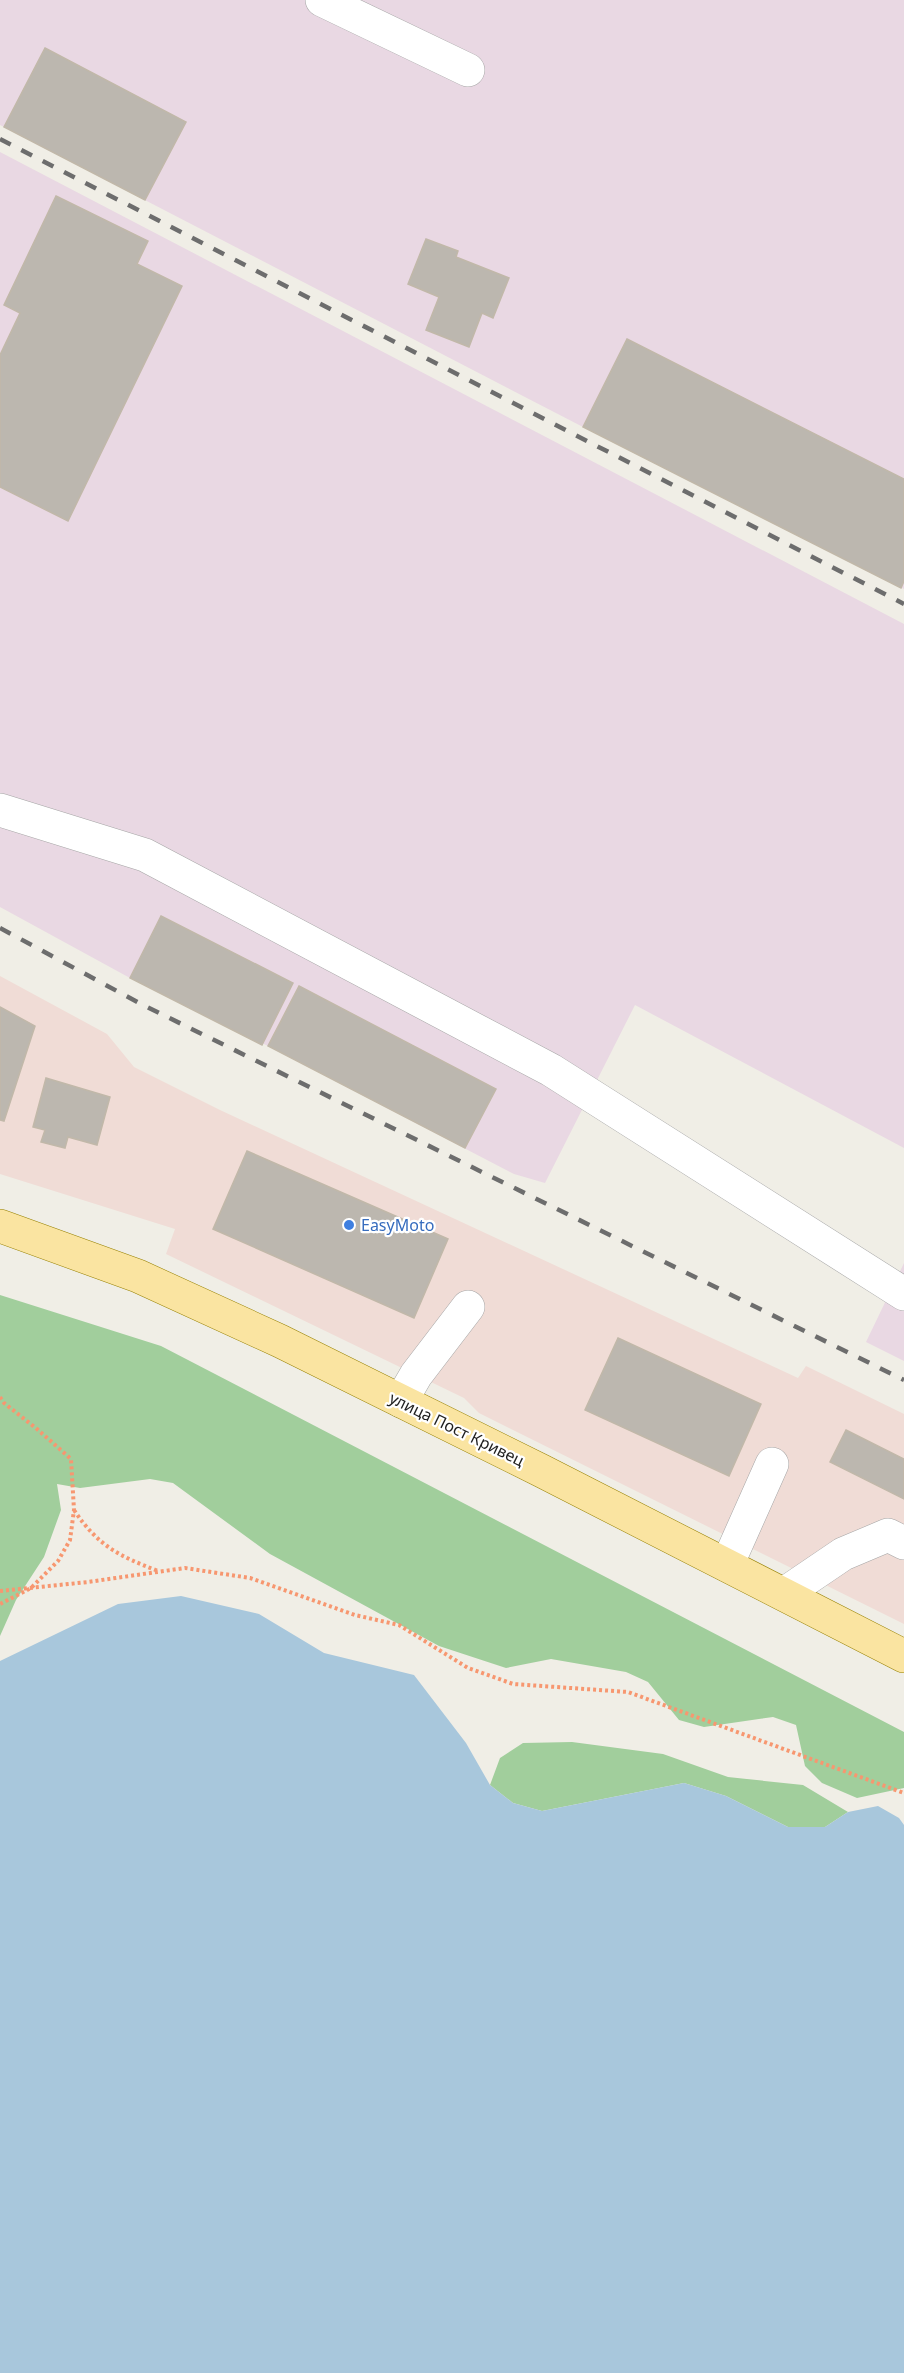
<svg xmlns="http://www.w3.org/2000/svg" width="904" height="2373" viewBox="0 0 904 2373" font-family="'Noto Sans',sans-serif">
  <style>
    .commercial { fill: #f0dcd6 }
    .industrial { fill: #e9d8e3 }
    .forest { fill: #a1ce9c }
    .water { fill: #a8c7dc }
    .building { fill: #bcb7af; stroke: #c1b8a9; stroke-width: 1.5 }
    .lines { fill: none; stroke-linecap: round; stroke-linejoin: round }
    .minor-casing { stroke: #a6a6a6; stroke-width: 34 }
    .major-casing { stroke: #978204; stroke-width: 34 }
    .path { stroke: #f79770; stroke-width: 4; stroke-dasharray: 3 3; stroke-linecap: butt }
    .minor { stroke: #fff; stroke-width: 33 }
    .major { stroke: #fae4a1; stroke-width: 33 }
    .rail { stroke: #6d6d6d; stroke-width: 4.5; stroke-dasharray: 12 12; stroke-linecap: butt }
    .shop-dot { fill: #3f7fe0; stroke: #fff; stroke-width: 2 }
    .labels { text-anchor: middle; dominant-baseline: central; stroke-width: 4.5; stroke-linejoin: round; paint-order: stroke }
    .shop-label { font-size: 16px; fill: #366cbe; stroke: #fff; text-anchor: start }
    .street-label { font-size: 16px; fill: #1f1f1f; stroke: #fff }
  </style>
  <rect width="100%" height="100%" fill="#f0eee6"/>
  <path class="commercial" d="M0,976L107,1034L134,1067L220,1110L798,1378L806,1366L904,1414V1624L479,1413L464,1398L166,1254L175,1229L0,1174Z"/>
  <path class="industrial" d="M0,0H904V589L583,427L0,125Z
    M0,152L904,624V1148L635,1005L545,1183L514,1174L268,1046L130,978L0,907Z
    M904,1263V1361L866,1342Z"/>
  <path class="forest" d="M0,1295L161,1346L904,1732V1788L857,1798L822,1783L805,1766L796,1725L773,1717L704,1727L679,1720L648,1682L626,1672L551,1659L506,1668L439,1646L270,1554L173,1483L150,1479L80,1488L57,1484L61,1510L44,1557L16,1600L0,1636Z
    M572,1742L663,1754L728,1777L803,1785L848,1812L825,1827H788L726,1796L684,1783L542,1811L513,1803L490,1785L500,1758L523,1743Z"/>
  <path class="water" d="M181,1596L259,1614L324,1653L414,1675L466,1743L490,1785L513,1803L542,1811L684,1783L726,1796L788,1827H825L848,1812L878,1806L899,1818L904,1825V2373H0V1661L118,1604Z"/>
  <path class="building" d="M45,48L186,122L145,200L4,127Z
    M56,196L148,241L137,264L182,286L68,521L0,487V355L20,313L4,305Z
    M426,239L458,251L456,257L509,278L493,318L482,313L469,347L426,330L439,297L408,284Z
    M627,339L904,479V581L901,588L583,427Z
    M161,916L293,983L262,1045L130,978Z
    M299,986L496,1089L465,1148L268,1046Z
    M0,1007L35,1026L4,1121L0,1120Z
    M46,1078L110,1097L97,1145L68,1137L65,1148L41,1142L45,1130L33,1127Z
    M247,1151L448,1239L414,1318L213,1229Z
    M618,1338L761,1404L729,1476L585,1410Z
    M846,1430L904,1459V1499L830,1462Z"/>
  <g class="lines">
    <defs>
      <path id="minor" d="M322,0L468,70
        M0,810L145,855L551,1070L904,1294
        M401,1401L416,1375L468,1307
        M727,1565L772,1464
        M784,1594L843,1554L888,1535L904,1543"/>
      <path id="major" d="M0,1226L138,1276L280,1341L542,1471L904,1656"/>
    </defs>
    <use href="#minor" class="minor-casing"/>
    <use href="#major" class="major-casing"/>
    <path class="path" d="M0,1397L4,1403L37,1429L71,1459L74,1510L70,1540L58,1561L31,1588L0,1604
      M74,1510C98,1546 119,1556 158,1571
      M0,1591L88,1582L185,1568L250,1578L355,1615L399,1625L468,1668L513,1684L628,1692L904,1793"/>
    <use href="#minor" class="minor"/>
    <use href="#major" class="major"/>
    <path class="rail" d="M0,139L904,604
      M0,928L141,1004L904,1380"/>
  </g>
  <circle class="shop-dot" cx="349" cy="1225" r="6"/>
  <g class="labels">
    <g class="shop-label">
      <text x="361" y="1225">EasyMoto</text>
    </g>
    <g class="street-label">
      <text transform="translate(457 1429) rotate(26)">улица Пост Кривец</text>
    </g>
  </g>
</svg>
